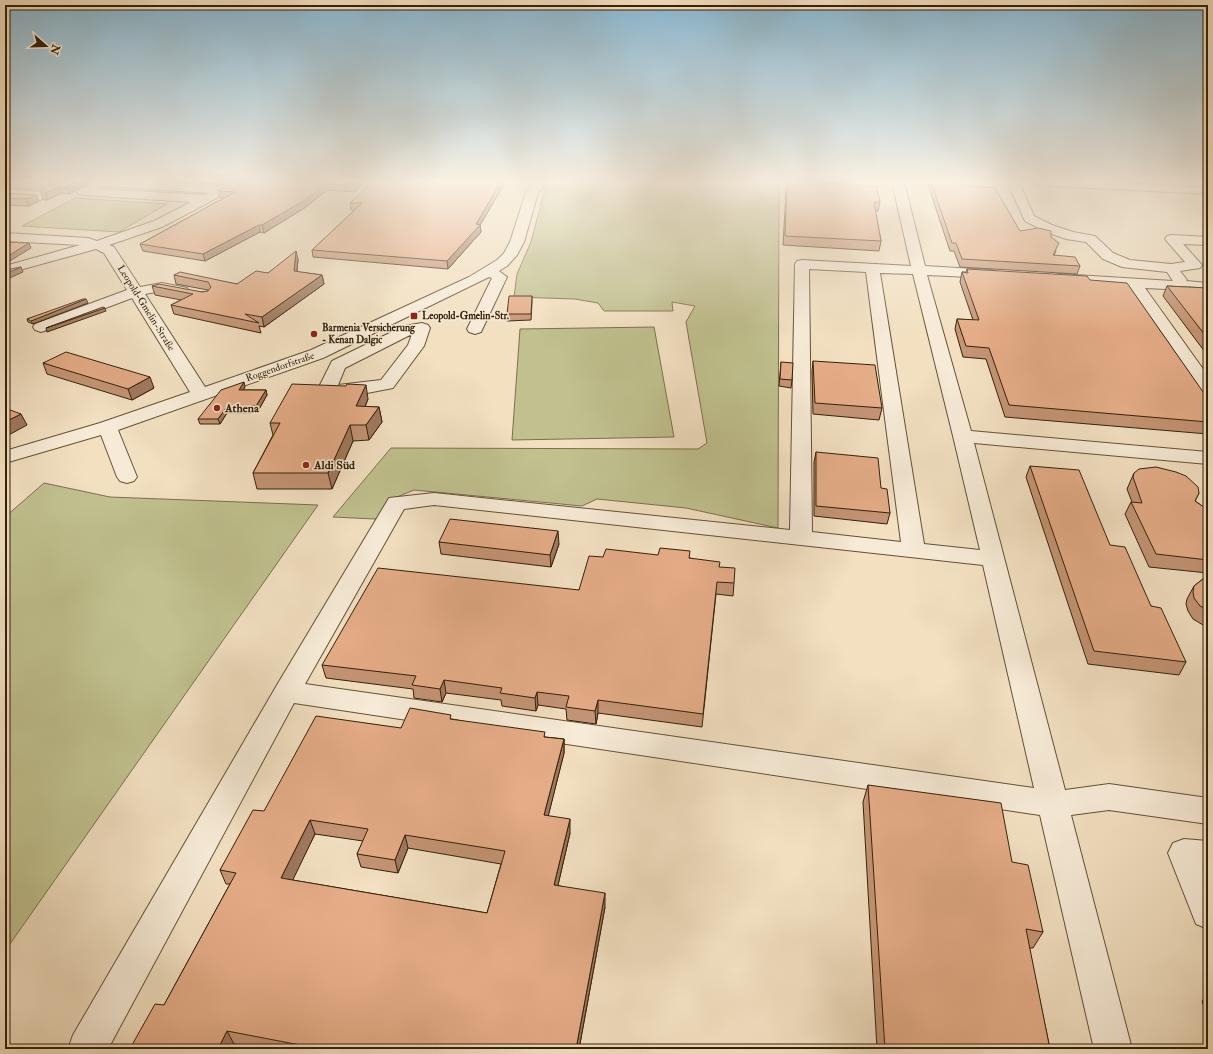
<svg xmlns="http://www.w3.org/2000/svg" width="1213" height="1054" viewBox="0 0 1213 1054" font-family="'IM FELL Double Pica',serif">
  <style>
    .green { fill: #c0c18f; stroke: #7a714c }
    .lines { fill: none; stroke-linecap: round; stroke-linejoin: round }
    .minor-casing { stroke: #645136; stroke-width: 2 }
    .minor { fill: #f7ebd7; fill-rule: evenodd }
    .wall { fill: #c49474; stroke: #342108; fill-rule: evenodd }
    .shaded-wall { fill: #a0785e; stroke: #342108 }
    .building { fill: #e4ac87; stroke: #342108; fill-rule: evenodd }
    .poi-dot { fill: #8f2418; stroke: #f7ebd7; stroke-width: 1.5 }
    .labels { text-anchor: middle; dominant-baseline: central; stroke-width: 3; stroke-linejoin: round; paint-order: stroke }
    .far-street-label { font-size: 10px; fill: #342108; stroke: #f7ebd7 }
    .far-poi-label { font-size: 10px; font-weight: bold; fill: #342108; stroke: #f7ebd7; text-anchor: start }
    .poi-label { font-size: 12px; font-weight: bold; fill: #342108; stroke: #f7ebd7; text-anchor: start }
  </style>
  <rect width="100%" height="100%" fill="#f2e0c1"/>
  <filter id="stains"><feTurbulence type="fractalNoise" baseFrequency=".005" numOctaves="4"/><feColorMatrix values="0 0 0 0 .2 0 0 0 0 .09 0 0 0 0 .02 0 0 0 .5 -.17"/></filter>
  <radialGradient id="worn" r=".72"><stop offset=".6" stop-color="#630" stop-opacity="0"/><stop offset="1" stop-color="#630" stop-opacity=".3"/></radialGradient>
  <path class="green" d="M553,182H779L778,528L686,508L597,499L582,506L414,490L397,497L375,519L333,517L391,448L698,449L707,443L686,322L695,306L672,302L673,311H604L598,303L575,299L514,297L517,274L531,242L545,189Z
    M75,198L167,204L119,232L22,226Z
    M654,327L674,437L512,440L520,329Z
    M44,483L110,497L318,505L5,951V517Z"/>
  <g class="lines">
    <defs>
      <path id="minor" d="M95,182H151L221,186L229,182H243L228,192L162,227L109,245L114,247L140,287L162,283L187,288L189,291L187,294L182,295L162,291L145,294L205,387L311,350L469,277L497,260L504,253L510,242L526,192L534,182H546L538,193L524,242L517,255L507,266L499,271L507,277L481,332L475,334L469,332L467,329L492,278L489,277L323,358L118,430L137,477L134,481L127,483L120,481L117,477L101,435L5,463V451L100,423L190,392L132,298L47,330L41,332L35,330L33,327L35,324L127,290L104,253L96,249L5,274V266L80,245L5,241V233L88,238L97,241L154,221L191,202L83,195L79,194L77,192L79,190ZM105,186L209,193L204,195L98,189Z
        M892,182H904L925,266L991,270L996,271L998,274L996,277L991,278L927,275L971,431L1208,452V464L974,443L1065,790L1109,784L1208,798V824L1109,810L1071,815L1132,1049H1094L1040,815L294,703L108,1049H68L73,1035L277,685L389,498L434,493L790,530L795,264L797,261L802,260L911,266ZM809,269L866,272L901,542L812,532ZM880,273L913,274L953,436L980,550L924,544ZM434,505L983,565L1034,788L305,684L404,509Z
        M1007,182H1019L1034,216L1052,225L1073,232L1095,236L1113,253L1130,260L1171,264L1185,262L1165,239L1167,236L1172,235L1208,237V245L1183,244L1202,265L1200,268L1180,271L1187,280L1186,281L1208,283V291L1145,288L1208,376V394L1202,393L1130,287L1059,282L1054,281L1052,278L1054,275L1059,274L1173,281L1167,272L1122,267L1103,259L1086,242L1066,239L1044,231L1025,221Z
        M1030,182H1107L1208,188V194L1035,185Z
        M5,190L40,192L44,194L46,196L44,198L40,200L5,198Z
        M422,323L428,325L430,328L424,346L393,388L367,393L326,396L320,395L317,391L332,361L404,326ZM412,334L408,345L381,380L338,385L345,368Z
        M1184,839L1208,841V929L1196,924L1168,853L1173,843Z"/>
    </defs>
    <use href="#minor" class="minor-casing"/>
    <use href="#minor" class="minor"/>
  </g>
  <path class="wall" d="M5,182H91L69,194L62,193L47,200H44L41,193L42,192L40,190L5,188Z
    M183,182H225L221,184Z
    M233,182H364L355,192L327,190L306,207L264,233L260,232L205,261L143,251L140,244L224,198H220L218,191Z
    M927,182H962L963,185L1020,231L1051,237L1056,251L1054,255L1080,266L1077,274L960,267L954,251H950Z
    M787,183L880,202L878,211H875L881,241L879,251L783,245L786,191Z
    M502,188L480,225L481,232L448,269L313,257L312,250L355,210H351L350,203Z
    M5,193L39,201L29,206L5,205Z
    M298,259L297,272L322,275L324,284L264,327L259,326L261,333L174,314L171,305L181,300L155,295L152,286L202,292L208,291V290L176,284L174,275L237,284L268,273Z
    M967,269L1090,280L1208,399V434L1005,417L986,359L963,357L955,329L957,319L973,320L960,282L962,272H966Z
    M1167,286L1208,288V352H1205L1163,296Z
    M532,296V303L531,320L507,321V314Z
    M88,303L33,324L28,322L27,319Z
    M813,361L882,408L879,420L813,414L812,372Z
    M781,362L792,380L791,388L779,386Z
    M43,363L154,388L132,400L47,374Z
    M245,387L243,390H266L267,395L258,411H252L251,413H227L220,424H200L198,419Z
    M368,399L365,407H379L382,422L369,440L353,441L332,489H257L253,473L273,435L270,423Z
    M816,452L881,488L890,513L887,524L814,516V462Z
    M1030,466L1110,545L1151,606L1186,662L1179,675L1088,664L1026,477Z
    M1134,473L1199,493L1195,501L1208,510V573L1149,567L1125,514L1131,502H1132L1127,489Z
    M439,542L559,544L551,567L441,554Z
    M603,557L690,558L719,567L734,583L733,596L716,594L702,727L598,713L596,724L567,720L566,709L538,705L536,711L502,706L501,700L446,693L442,702L414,698L413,689L326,678L322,665L579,590Z
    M1208,575V628L1193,619L1188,611L1186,604L1187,599L1194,586Z
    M452,719L545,737L564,739V753L548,816L570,833L558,885L605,907L579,1049H263L234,1044L232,1049H135L132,1045L164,1005L230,884H226L220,870L264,811L401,728ZM315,834L363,841L357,854L361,867L398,873L408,848L501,864L487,913L292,880Z
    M868,785L1012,862L1043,932L1033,948H1029L1050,1049H877L863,802Z
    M1208,994V1019L1202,1001Z"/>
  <path class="shaded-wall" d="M76,182H91L69,194L66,188Z
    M220,182H225L221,184Z
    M356,182H364L355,192L353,185Z
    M501,182H506L502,188L480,225L481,232L448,269L447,261L476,224Z
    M326,184L327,190L306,207L264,233L262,225Z
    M59,187L62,193L47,200L45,193Z
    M36,195L39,201L29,206L26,199Z
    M259,225L260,232L205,261L203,254Z
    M29,243L31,248L5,264V258Z
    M296,251L298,259L296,280L294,271Z
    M21,267L23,272L5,280V274Z
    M322,275L324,284L264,327L262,317Z
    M86,299L88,303L33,324L31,321Z
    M105,308L106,311L47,332L46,328Z
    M150,377L154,388L132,400L128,389Z
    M244,382L245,387L240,394L239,390Z
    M366,385L368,399L359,421L356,406Z
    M266,390L267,395L258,411L256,406Z
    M251,406L252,411L251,413L250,408Z
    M379,407L382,422L369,440L366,425Z
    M226,408L227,413L220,424L218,419Z
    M21,414L27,425L5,437V422Z
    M350,425L353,441L332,489L328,473Z
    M558,531L559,544L551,567L550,555Z
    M444,680L446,693L442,702L440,689Z
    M537,692L538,705L536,711L535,698Z
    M598,700V713L596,724L595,711Z
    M564,739V753L545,829L544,815Z
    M570,819V833L555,898L554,885Z
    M310,820L315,834L287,892L281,878Z
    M405,835L408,848L398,873L395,860Z
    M605,893V907L579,1049H576Z
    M227,1031L234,1044L232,1049H218Z"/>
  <path class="building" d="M12,182H76L66,188L59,187L45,193H41L45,188L38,184Z
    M233,182H356L353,185L326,184L305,200L262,225H259L203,254L140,244L235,192L218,191Z
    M372,182H501L476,224L480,225L447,261L312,250L362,203H350Z
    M792,182H815L876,186L880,202H874L881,241L785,236L787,183H792Z
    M931,182H962L963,185L995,188L1020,231L1038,228L1051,231V237L1059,243L1053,255L1075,257L1080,266L962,259L956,243H952Z
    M5,193L36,195L26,199L5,198Z
    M5,242L29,243L5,258Z
    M296,251L294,271L322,275L262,317L245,314L259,323L171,305L193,294L152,286L159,284L202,292L208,291L211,287L208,282L174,275L180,272L237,284L256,271L268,273Z
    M21,267L5,274V270Z
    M967,269L1087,276L1090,280L1127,283L1208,399V422L1009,405L989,348L966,346L957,319L979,320L962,272L968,273Z
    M1167,286L1208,288V339Z
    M509,296H532L531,314H507Z
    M83,299H86L31,321L27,319Z
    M103,307L105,308L46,328Z
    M66,352L150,377L128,389L43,363Z
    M813,361L875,365L882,408L815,403Z
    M781,362L793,363L792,380L780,379Z
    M244,382L239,390H266L256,406H251L250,408H226L218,419H198L221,390Z
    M292,384L346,386L347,384L366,385L356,406L379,407L366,425H350L328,473H253L280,423H270Z
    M5,408L21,414L5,422Z
    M816,452L878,458L881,488L887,489L890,513L816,506Z
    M1030,466L1079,470L1110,545L1125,547L1151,606L1161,608L1186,662L1094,651Z
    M1156,467L1176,472L1186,476L1198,487L1199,493L1195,501L1208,510V560L1156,554L1131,502L1142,503L1133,477L1134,473L1139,469Z
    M450,519L558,531L550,555L439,542Z
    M660,548L690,551L689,558L720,562L719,567L735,568L734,583L717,582L703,714L598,700L595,711L566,707L569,696L537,692L535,698L500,693L502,688L444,680L440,689L412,685L416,676L322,665L378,568L579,590L589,556L603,557L606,549L658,555Z
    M1208,575V610L1200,606L1194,598L1193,592L1194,586Z
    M410,708L451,715L450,719L545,732L544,737L564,739L544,815L570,819L554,885L605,893L576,1049H321L227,1031L218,1049H145V1048L132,1045L155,1004L164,1005L236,873L220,870L253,810L264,811L316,716L401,728ZM310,820L368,829L357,854L395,860L405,835L505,851L487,913L281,878Z
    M868,785L1001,803L1012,862L1028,865L1043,932L1026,929L1050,1049H885Z"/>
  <linearGradient id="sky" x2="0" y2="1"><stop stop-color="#89b8d2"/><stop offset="0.55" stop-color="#f9f1e3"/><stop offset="1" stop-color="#f9f1e3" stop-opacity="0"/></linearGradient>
  <rect width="1213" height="330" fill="url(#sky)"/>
  <g class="poi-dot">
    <rect x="410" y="312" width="8" height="8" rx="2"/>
    <circle cx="314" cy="334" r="4"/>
    <circle cx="217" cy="408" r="4"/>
    <circle cx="306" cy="465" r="4"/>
  </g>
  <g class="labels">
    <g class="far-street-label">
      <text transform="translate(146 308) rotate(58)">Leopold-Gmelin-Straße</text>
      <text transform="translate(280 367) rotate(-19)">Roggendorfstraße</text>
    </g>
    <g class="far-poi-label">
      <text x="422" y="316">Leopold-Gmelin-Str.</text>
      <text x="322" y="328">Barmenia Versicherung<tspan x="322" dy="12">- Kenan Dalgic</tspan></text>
    </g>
    <g class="poi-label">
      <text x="225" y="408">Athena</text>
      <text x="314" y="465">Aldi Süd</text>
    </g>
  </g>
  <rect width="1213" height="1054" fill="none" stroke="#f2e0c1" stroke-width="20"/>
  <rect x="6" y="6" width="1201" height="1042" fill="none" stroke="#342108" stroke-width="2"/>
  <rect x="10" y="10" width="1193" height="1034" fill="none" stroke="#342108"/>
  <g transform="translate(46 46) rotate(110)" stroke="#f7ebd7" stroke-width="3" paint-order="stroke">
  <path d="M0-3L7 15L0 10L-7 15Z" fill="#342108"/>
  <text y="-6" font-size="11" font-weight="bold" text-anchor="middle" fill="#342108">N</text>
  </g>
  <rect width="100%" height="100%" filter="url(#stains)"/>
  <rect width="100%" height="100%" fill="url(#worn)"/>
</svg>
